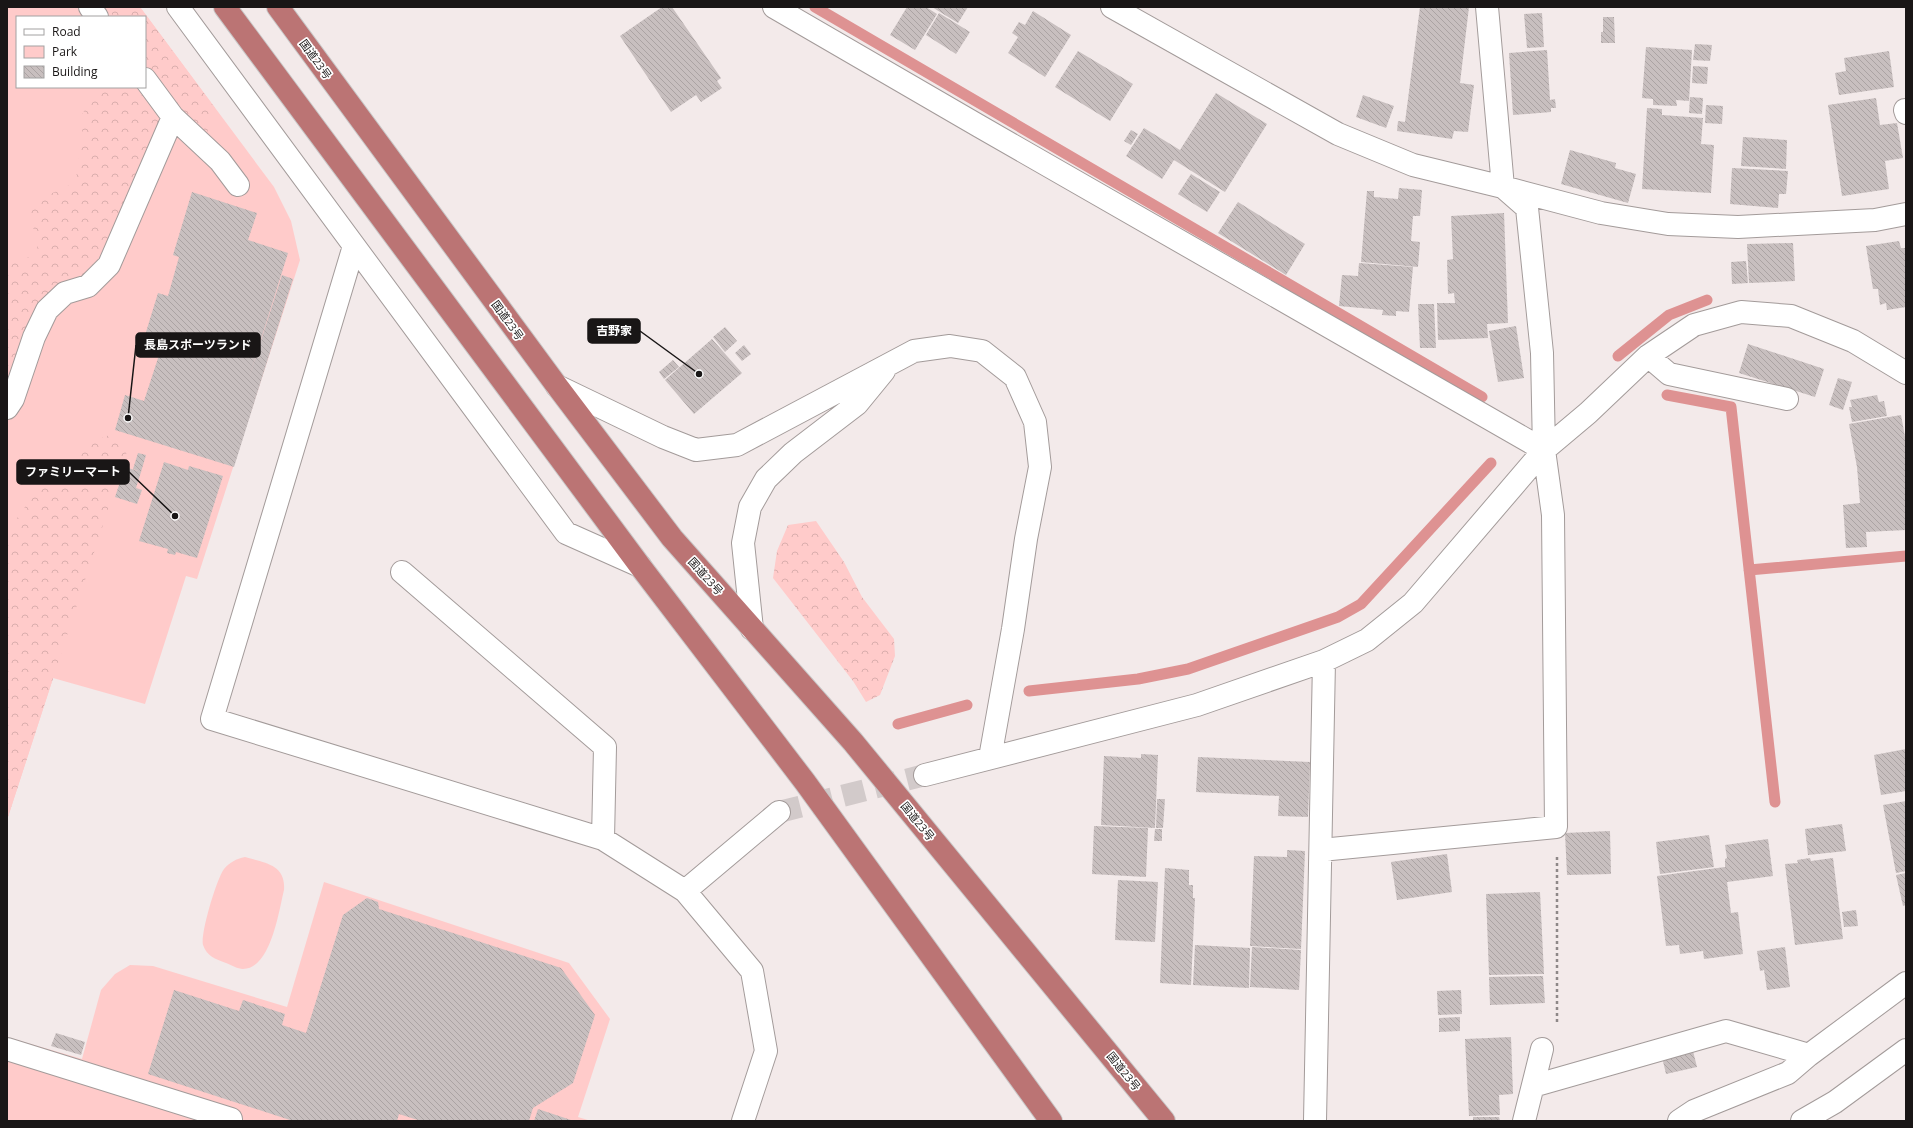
<svg xmlns="http://www.w3.org/2000/svg" width="1913" height="1128" viewBox="0 0 1913 1128" font-family="'Open Sans','Noto Sans JP',sans-serif">
  <style>
    .green { fill: #ffcbca; fill-rule: evenodd }
    .forest { fill: url(#forest-crowns) }
    .lines { fill: none; stroke-linecap: round; stroke-linejoin: round }
    .stream { stroke: #de9292; stroke-width: 11 }
    .building { fill: url(#building-back-hatch) }
    .minor-tunnel { stroke: #d2caca; stroke-width: 22; stroke-dasharray: 22 11; stroke-linecap: butt }
    .minor-casing { stroke: #a39b9a; stroke-width: 24 }
    .highway-casing { stroke: #c8c7c7; stroke-width: 24 }
    .path { stroke: #8e8888; stroke-width: 2.5; stroke-dasharray: 3 3; stroke-linecap: butt }
    .minor { stroke: #fff; stroke-width: 22 }
    .highway { stroke: #bb7474; stroke-width: 22 }
    .labels { text-anchor: middle; dominant-baseline: central; stroke-width: 3.5; stroke-linejoin: round; paint-order: stroke }
    .street-label { font-size: 11px; fill: #191616; stroke: #fff }
    .leader { fill: none; stroke: #191616; stroke-width: 1.5 }
    .callout-dot { fill: #191616; stroke: #fff; stroke-width: 1.5 }
    .callout { fill: #191616; stroke: #191616; stroke-width: 1.5 }
    .callout-label { font-size: 12px; text-anchor: middle; font-weight: bold; fill: #fff }
  </style>
  <defs>
    <pattern id="forest-crowns" width="20" height="18" patternUnits="userSpaceOnUse"><rect width="20" height="18" fill="#ffcbca"/><path d="M2 6a3 3 0 1 1 6 0M12 15a3 3 0 1 1 6 0" fill="none" stroke="#daaead"/></pattern>
    <pattern id="building-back-hatch" width="6" height="6" patternUnits="userSpaceOnUse"><rect width="6" height="6" fill="#c8bfbf"/><path d="M-1 5l2 2M0 0l6 6M5-1l2 2" fill="none" stroke="#aba3a3"/></pattern>
  </defs>
  <rect width="100%" height="100%" fill="#f3eaea"/>
  <path class="green" d="M7,7H140L274,187L291,221L300,260L197,579L186,576L145,704L53,678L7,820ZM17,17H145V87H17Z
    M245,857C264,863 286,864 284,890C279,910 271,969 243,969C238,969 231,965 226,963C215,959 207,956 203,945C200,934 217,878 224,869C230,862 236,859 245,857Z
    M324,882L569,963L610,1019L578,1117L591,1121H7V1037L82,1059L101,990L115,974L130,965L153,966L287,1007Z"/>
  <path class="forest" d="M107,7H140L215,108L206,136L185,118L145,60V17H114Z
    M107,87H138L153,104L159,122L105,258L73,284L7,389V314H9C10,299 1,277 10,263L23,260L38,252L34,230L28,213L46,196L76,182L77,169L83,135L80,118L87,106Z
    M109,435L130,442L7,820L8,532C27,503 55,462 86,445C94,441 102,438 109,435Z
    M816,521L844,562L862,597L894,639L895,656L880,695L866,702L853,681L773,578L777,551L788,525Z"/>
  <g class="lines">
    <path class="stream" d="M815,7L1482,397
      M1618,356L1669,315L1707,300
      M1667,395L1731,407L1775,802
      M1749,570L1906,556
      M1029,691L1138,679L1188,669L1338,617L1361,604L1491,463
      M898,724L967,705"/>
  </g>
  <path class="building" d="M662,7H672L721,78L717,81L722,88L701,102L696,95L671,112L620,36Z
    M907,7H926L937,14L915,50L890,35Z
    M932,7H968L958,23Z
    M1420,7H1469L1460,83L1474,85L1468,132L1454,131L1452,139L1397,131L1398,121L1405,122Z
    M1033,11L1071,35L1045,77L1008,53L1018,37L1012,33L1019,22L1025,25Z
    M939,13L970,32L956,54L926,35Z
    M1542,13L1544,47L1527,48L1524,14Z
    M1603,17H1614L1615,43H1601V32H1603Z
    M1695,44L1712,45L1710,61L1693,60Z
    M1646,47L1692,50L1689,101L1676,100L1677,106L1653,105V99L1642,98Z
    M1547,50L1550,100L1555,99L1556,108H1551V112L1513,115L1509,53Z
    M1078,51L1133,84L1110,121L1055,87Z
    M1889,51L1894,87L1839,95L1835,73L1846,71L1844,58Z
    M1693,66L1708,67L1707,84L1692,83Z
    M1216,93L1267,124L1225,192L1174,160L1162,179L1126,156L1144,128L1180,150Z
    M1363,95L1394,106L1386,128L1356,117Z
    M1690,97L1703,98L1702,114L1689,113Z
    M1876,98L1880,125L1897,123L1903,158L1885,161L1889,189L1842,196L1828,105Z
    M1706,105L1723,106L1722,124L1705,123Z
    M1647,108L1662,109V115L1703,118L1701,144L1714,145L1711,193L1642,189Z
    M1131,130L1138,134L1131,145L1124,141Z
    M1743,137L1787,140L1786,169L1741,166Z
    M1570,150L1616,163L1615,168L1636,174L1628,203L1561,184Z
    M1732,168L1788,171L1786,194H1779L1778,208L1730,204Z
    M1191,174L1220,192L1207,212L1178,194Z
    M1399,188L1422,190L1420,216H1413L1411,241L1420,242L1418,267L1361,262L1367,191H1374V197L1398,199Z
    M192,192L257,213L248,240L288,253L248,381L282,275L293,279L234,467L115,430L125,395L144,401L160,352L142,345L158,293L168,296L179,257L173,255Z
    M1238,202L1305,244L1286,275L1218,233Z
    M1504,213L1508,323L1487,324L1488,338L1438,340L1437,303H1455L1454,293L1448,294L1447,260L1453,259L1451,216Z
    M1899,241L1901,248H1906V307L1887,310L1886,303L1880,305L1878,289H1873L1866,246Z
    M1793,243L1795,281L1749,283L1747,244Z
    M1746,261L1748,283L1732,284L1731,262Z
    M1359,263L1413,267L1409,312L1396,311V316L1382,315L1383,310L1339,306L1342,275L1358,276Z
    M1418,304H1434L1436,348H1420Z
    M1516,326L1524,378L1498,382L1489,331Z
    M725,327L737,341L725,352L713,337Z
    M712,339L742,373L694,414L665,380Z
    M1748,344L1824,369L1815,397L1739,373Z
    M744,345L751,354L742,361L735,353Z
    M673,360L679,367L664,379L659,372Z
    M1838,378L1852,382L1843,410L1829,405Z
    M1877,395L1879,402L1884,401L1887,416L1852,422L1849,407H1852L1850,400Z
    M1901,415L1906,442V530L1866,532L1867,547L1846,548L1843,505L1860,503L1857,467L1849,424Z
    M138,453L146,455L141,472L133,469Z
    M164,462L188,470L189,466L223,476L197,558L176,552L175,555L167,553L168,549L139,541Z
    M125,467L141,472L136,488L142,490L137,504L115,497Z
    M1906,749V791L1881,795L1874,755Z
    M1141,754L1158,755L1155,828L1101,825L1104,756L1141,758Z
    M1198,757L1310,762L1308,817L1278,816L1279,796L1196,792Z
    M1157,799H1165L1163,828H1156Z
    M1906,801V871L1896,873L1883,805Z
    M1842,824L1846,851L1808,855L1805,829Z
    M1094,826L1148,828L1146,877L1092,874Z
    M1155,829H1162V841H1154Z
    M1610,831L1611,874L1567,875L1565,833Z
    M1709,835L1714,867L1660,874L1656,842Z
    M1768,839L1773,876L1727,882L1731,913L1738,912L1743,954L1704,959L1703,951L1680,954L1679,945L1666,946L1657,876L1725,867V859L1727,858L1725,845Z
    M1287,850L1305,851L1301,949L1250,946L1254,856L1287,857Z
    M1447,854L1452,892L1397,900L1391,862Z
    M1810,858L1811,861L1833,858L1843,939L1795,945L1785,864L1798,863L1797,860Z
    M1165,868L1189,870V885H1193V898H1195L1191,985L1160,983Z
    M1906,873V905L1903,906L1896,875Z
    M1118,880L1158,882L1155,942L1115,940Z
    M1540,892L1544,974L1489,975L1486,894Z
    M367,898L378,902L379,909L561,968L595,1015L573,1083L533,1108L529,1121H421L399,1114L397,1121H293L148,1074L174,990L239,1011L243,1000L285,1014L282,1025L306,1033L343,915Z
    M1856,910L1858,926L1844,927L1842,912Z
    M1195,945L1250,948L1249,988L1193,985Z
    M1252,947L1301,950L1299,990L1250,987Z
    M1785,947L1790,987L1767,990L1764,970L1760,971L1757,951Z
    M1543,976L1545,1003L1490,1005L1489,977Z
    M1461,990L1462,1014L1438,1015L1437,991Z
    M1460,1017V1031L1439,1032V1018Z
    M56,1033L85,1042L81,1055L51,1046Z
    M1511,1037L1513,1094L1499,1095L1500,1115L1469,1116L1465,1039Z
    M1693,1051L1697,1067L1666,1074L1662,1057Z
    M538,1109L574,1121H534Z
    M1473,1117H1499L1500,1121H1473Z"/>
  <g class="lines">
    <path class="minor-tunnel" d="M779,812L925,775"/>
    <defs>
      <path id="minor" d="M90,7L97,17
        M178,7L566,533L640,566
        M774,7L979,126L1544,450
        M1112,7L1338,134L1413,165L1503,187L1601,213L1668,224L1738,227L1875,220L1906,214
        M145,79L173,117L220,161L238,185
        M1905,110L1906,113
        M354,246L212,719L603,839L685,891L752,971L766,1051L743,1121
        M1648,356L1669,374L1787,399
        M557,386L663,437L696,450L737,445L914,351L950,346L982,351L1015,377L1035,422L1040,467L1026,539L1013,629L990,758
        M7,408L13,399L34,337L47,310L65,293L88,286L109,265L173,117
        M402,572L605,747L603,839
        M752,629L743,543L750,507L766,479L793,453L857,404L884,371
        M925,775L1197,705L1324,661L1367,640L1413,603L1544,450L1588,413L1648,356L1694,325L1741,312L1791,316L1853,341L1906,373
        M1321,850L1556,827L1553,515L1544,450L1542,353L1527,208L1503,187L1487,7
        M685,891L779,812
        M7,1049L231,1119
        M1533,1086L1726,1031L1809,1055
        M1315,1121L1324,661
        M1524,1121L1542,1049
        M1679,1121L1694,1111L1788,1073L1809,1055L1906,983
        M1802,1121L1835,1102L1906,1050"/>
      <path id="highway" d="M225,7L640,566L805,782L1051,1121
        M278,7L557,386L672,538L853,742L1164,1121"/>
    </defs>
    <use href="#minor" class="minor-casing"/>
    <use href="#highway" class="highway-casing"/>
    <path class="path" d="M1557,857V1024"/>
    <use href="#minor" class="minor"/>
    <use href="#highway" class="highway"/>
  </g>
  <g class="labels">
    <g class="street-label">
      <text transform="translate(316 59) rotate(54)">国道23号</text>
      <text transform="translate(508 320) rotate(54)">国道23号</text>
      <text transform="translate(706 576) rotate(48)">国道23号</text>
      <text transform="translate(918 821) rotate(51)">国道23号</text>
      <text transform="translate(1124 1071) rotate(51)">国道23号</text>
    </g>
  </g>
  <path class="leader" d="M699 374L640 331M128 418L136 345M175 516L129 472"/>
  <g class="callout-dot">
    <circle cx="699" cy="374" r="4"/>
    <circle cx="128" cy="418" r="4"/>
    <circle cx="175" cy="516" r="4"/>
  </g>
  <g class="callout">
    <rect x="588" y="319" width="52" height="24" rx="4"/>
    <rect x="136" y="333" width="124" height="24" rx="4"/>
    <rect x="17" y="460" width="112" height="24" rx="4"/>
  </g>
  <g class="callout-label">
    <text x="614" y="335">吉野家</text>
    <text x="198" y="349">長島スポーツランド</text>
    <text x="73" y="476">ファミリーマート</text>
  </g>
  <rect width="1913" height="1128" fill="none" stroke="#191616" stroke-width="16"/>
  <rect x="16" y="16" width="130" height="72" fill="#ffffff" stroke="#a3a2a2"/>
  <rect x="24" y="29" width="20" height="6" fill="#ffffff" stroke="#a3a2a2"/>
  <text x="52" y="36" font-size="12" fill="#191616">Road</text>
  <rect x="24" y="46" width="20" height="12" fill="#ffcbca" stroke="#a3a2a2"/>
  <text x="52" y="56" font-size="12" fill="#191616">Park</text>
  <rect x="24" y="66" width="20" height="12" fill="url(#building-back-hatch)" stroke="#a3a2a2"/>
  <text x="52" y="76" font-size="12" fill="#191616">Building</text>
</svg>
